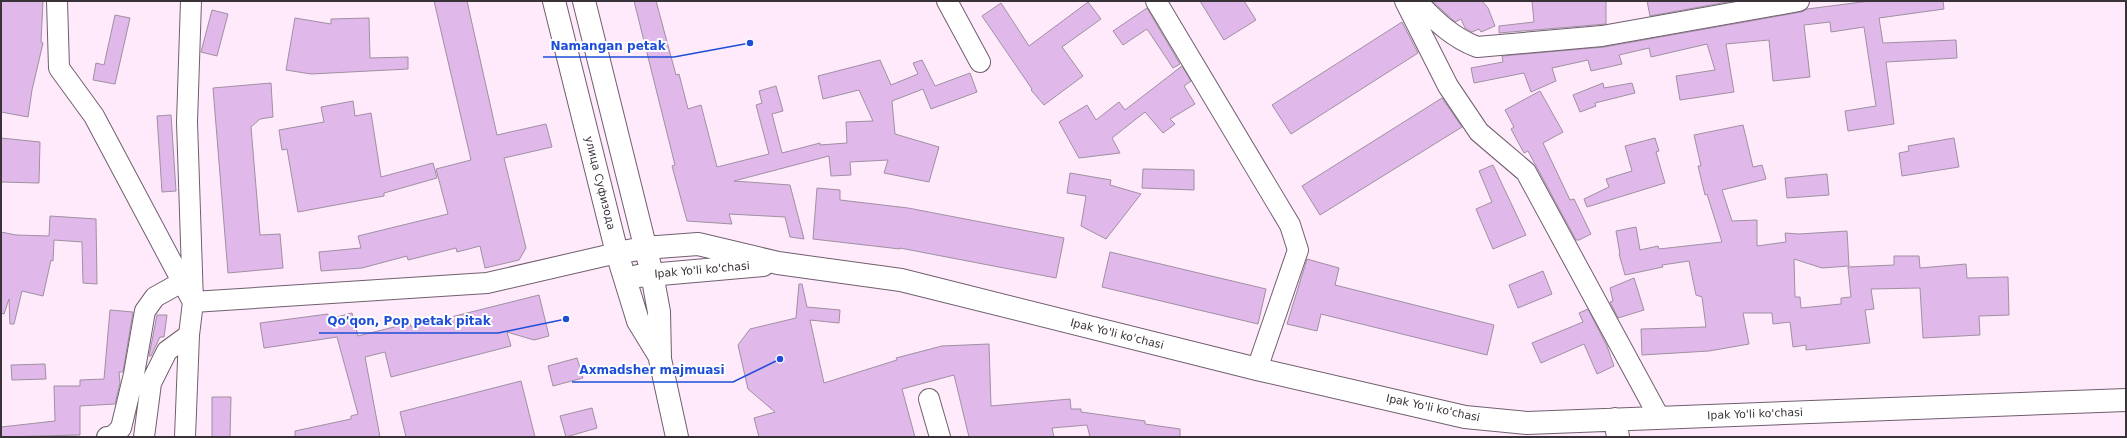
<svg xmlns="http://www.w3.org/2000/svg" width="2127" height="438" viewBox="0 0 2127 438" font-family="'DejaVu Sans',sans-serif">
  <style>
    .building { fill: #e1b8ea; stroke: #9f90a2 }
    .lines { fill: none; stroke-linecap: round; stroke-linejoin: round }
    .street-casing { stroke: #705f6e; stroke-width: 22 }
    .secondary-casing { stroke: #705f6e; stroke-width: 24 }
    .street { stroke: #fff; stroke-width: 20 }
    .secondary { stroke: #fff; stroke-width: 22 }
    .labels { text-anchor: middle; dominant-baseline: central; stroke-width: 4; stroke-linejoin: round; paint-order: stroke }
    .street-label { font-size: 11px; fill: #3a3239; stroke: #fff }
    .leader { fill: none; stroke: #1d4ed8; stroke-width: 1.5 }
    .callout-dot { fill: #1d4ed8; stroke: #fff; stroke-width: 1.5 }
    .callout-label { font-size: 12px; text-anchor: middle; font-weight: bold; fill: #1d4ed8; stroke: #fff; stroke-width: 4; stroke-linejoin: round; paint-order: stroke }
  </style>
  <rect width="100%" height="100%" fill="#feeafb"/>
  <path class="building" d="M1,1H43L41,42L43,43L32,90L28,117L1,112Z
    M434,1H467L497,135L546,124L552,147L504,158L526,248L519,260L485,268L480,246L457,252L456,248L408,260L407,256L362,268L321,271L319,252L361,248L358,236L448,214L436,169L471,160Z
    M634,1H656L676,75L679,74L688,109L701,105L717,167L769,154L756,105L762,103L759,91L776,86L783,111L772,114L782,153L820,143V145L847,143L846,122L873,121L859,90L823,99L818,76L880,60L891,85L918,74L913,63L922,60L935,86L970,73L977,92L931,109L923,89L892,101L895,134L939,147L929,182L884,173L888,160L850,162L851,175L831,176L829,156L734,181L790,185L804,239L790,237L785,217L729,214L732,224L687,221L672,166L675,165Z
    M1200,1H1244L1256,20L1224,40Z
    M1432,1H1482L1488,8L1495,26L1481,32L1479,29L1472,32L1465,28L1461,19L1455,22Z
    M1532,1H1606V24L1499,33V26L1534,22Z
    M1647,1H1733L1650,16Z
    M1870,1H1943L1944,9L1879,18L1883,43L1956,40L1957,58L1886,62L1894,124L1848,131L1845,111L1876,106L1864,27L1831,32L1830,22L1804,25L1810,77L1773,81L1769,40L1726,44L1734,92L1680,100L1676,76L1715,70L1707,44L1651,57L1649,48L1619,55L1622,64L1591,71L1588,60L1552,68L1556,81L1531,92L1524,73L1474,83L1471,68L1503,62L1502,56L1604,47L1801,12L1807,9Z
    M1088,2L1101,19L1062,47L1083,76L1044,105L1031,90L1032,89L982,16L1001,3L1029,46Z
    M1147,8L1180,64L1173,68L1147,29L1123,45L1113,31Z
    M212,10L228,14L217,56L201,52Z
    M115,15L130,18L115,84L93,80L96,63L104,65Z
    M295,18L331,24V19L369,18L370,58L408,57V69L311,74L286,70Z
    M1402,22L1418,53L1291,134L1272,105Z
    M1182,66L1191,81L1184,86L1195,104L1170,119L1175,124L1163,133L1145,112L1112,138L1120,153L1079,158L1059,122L1087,105L1096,120L1119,102L1125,110Z
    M271,83L273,117L260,119L251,127L260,235L280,234L283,268L228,273L213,88Z
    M1603,83L1604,88L1632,83L1635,93L1595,103L1596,106L1580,112L1573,95Z
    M1540,91L1563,132L1543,143L1570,200L1574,199L1591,234L1579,240H1576L1528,151L1524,153L1511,129L1514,127L1505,110Z
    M1442,98L1462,127L1320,215L1302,186Z
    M353,101L355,116L371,113L381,177L433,163L437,178L384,193V196L298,212L287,149L282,150L279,130L324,122L321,107Z
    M171,115L176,191L162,192L157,116Z
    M1743,125L1753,167L1762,165L1766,179L1722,190L1732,221L1757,220V246L1786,242L1785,233L1799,234L1847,231L1849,266L1822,268L1794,259L1795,297H1800L1801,308L1841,304V298L1851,297L1848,267L1894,265V256H1919L1920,268L1966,264L1967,278L2008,277L2009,315L1979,316L1980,335L1923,338L1920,288L1871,289L1874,309L1865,310L1870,343L1806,350V345L1793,347L1790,322L1773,324L1772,313H1743L1749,344L1709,351L1642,355L1641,329L1706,327L1702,297L1696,295L1689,261L1662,265L1663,267L1625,275L1619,254H1620L1616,231L1636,227L1640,250L1658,246L1659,249L1722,242L1707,194L1705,195L1698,166H1701L1694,135Z
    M1,138L40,142L39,183L1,182Z
    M1655,138L1659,151L1656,152L1665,183L1587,207L1584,199L1609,187L1606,179L1632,171L1625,146Z
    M1954,138L1959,167L1902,176L1899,153L1909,151L1908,146Z
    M1493,165L1526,235L1493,249L1476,209L1492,202L1479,171Z
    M1143,169L1194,170V190L1142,188Z
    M1070,173L1111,180L1110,185L1141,194L1106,239L1081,226L1086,196L1067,193Z
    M1827,174L1829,195L1787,198L1785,178Z
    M817,188L840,190V200L908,208L1064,238L1056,278L900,248V249L813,239Z
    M50,216L96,219L97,284L83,283L82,242L54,240L53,261L51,260L43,296L22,291L14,324H10L9,299L4,314L1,313V232L16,235L49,236Z
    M1110,252L1266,289L1258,324L1102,287Z
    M1307,259L1339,268L1335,285L1494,325L1487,355L1321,314L1317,331L1287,324Z
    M1543,271L1552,294L1518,308L1509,285Z
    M1634,278L1644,310L1618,318L1610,302L1613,301L1610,288Z
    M799,284H802L807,307L840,310L839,323L810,320L824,383L897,360L896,358L942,346L989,344L991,406L1070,399L1071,409H1081V412L1145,421V424L1180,429V437H1090L1087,425L1052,428L1054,437H969L954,375L902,389L915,437H759L754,418L775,412L748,389L738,345L750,329L796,318Z
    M539,295L549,336L534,340L507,332L511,346L391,377L385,352L365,357L380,437H295V431L351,419V416L358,414L337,337L264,348L260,323L328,314L329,319L352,313L358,336L410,323L411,327Z
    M1588,309L1607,346L1614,366L1597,374L1584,344L1541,363L1532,343L1583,322L1579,313Z
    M110,310L133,312L123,372H119L120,383L115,404L80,406V435L1,437V427L55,421L54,386H80V380L104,379Z
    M157,315H167L164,337H160L151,356H149Z
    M577,358L583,378L553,386L548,366Z
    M45,364L46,379L12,380L11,365Z
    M521,381L535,437H406L400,412Z
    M212,397H231L230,437H212Z
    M592,408L597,428L566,437L560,416Z"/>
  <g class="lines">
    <defs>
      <path id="street" d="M57,1L59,68L94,116L193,302L487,283L617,253
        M947,1L980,62
        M1156,1L1290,225L1298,250L1257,369
        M1405,1L1448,86L1479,132L1526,172L1659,417
        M1416,1C1435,20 1451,37 1477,47L1602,36L1799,1
        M929,399L940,437
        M107,437H112L121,428L134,374L145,311L155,297L182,282
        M144,437L151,383L167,351L189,335
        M185,437L189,335L193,302L187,122L191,1"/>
      <path id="secondary" d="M554,1L617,253L638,321L660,357
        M584,1L652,274L659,312L660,359L677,437
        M617,253L644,248L698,244L778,263L901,280L1257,369L1465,417L1527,423L2126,400
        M638,276L763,265
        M1615,419L1618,437"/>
    </defs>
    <use href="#street" class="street-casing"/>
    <use href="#secondary" class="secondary-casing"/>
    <use href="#street" class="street"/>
    <use href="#secondary" class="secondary"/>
  </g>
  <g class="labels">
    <g class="street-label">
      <text transform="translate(600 183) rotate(76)">улица Суфизода</text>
      <text transform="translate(702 270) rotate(-5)">Ipak Yo'li ko'chasi</text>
      <text transform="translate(1117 334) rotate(14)">Ipak Yo'li ko'chasi</text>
      <text transform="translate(1433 408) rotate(12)">Ipak Yo'li ko'chasi</text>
      <text transform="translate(1755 414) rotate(-2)">Ipak Yo'li ko'chasi</text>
    </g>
  </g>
  <path class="leader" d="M750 43L674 57H543M566 319L498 333H319M780 359L733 382H572"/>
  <g class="callout-dot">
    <circle cx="750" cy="43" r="4"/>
    <circle cx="566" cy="319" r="4"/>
    <circle cx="780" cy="359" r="4"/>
  </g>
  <g class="callout-label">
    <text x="608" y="50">Namangan petak</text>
    <text x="409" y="325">Qo'qon, Pop petak pitak</text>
    <text x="652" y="374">Axmadsher majmuasi</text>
  </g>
  <rect width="2127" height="438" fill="none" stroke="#3a3239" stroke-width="4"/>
</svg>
